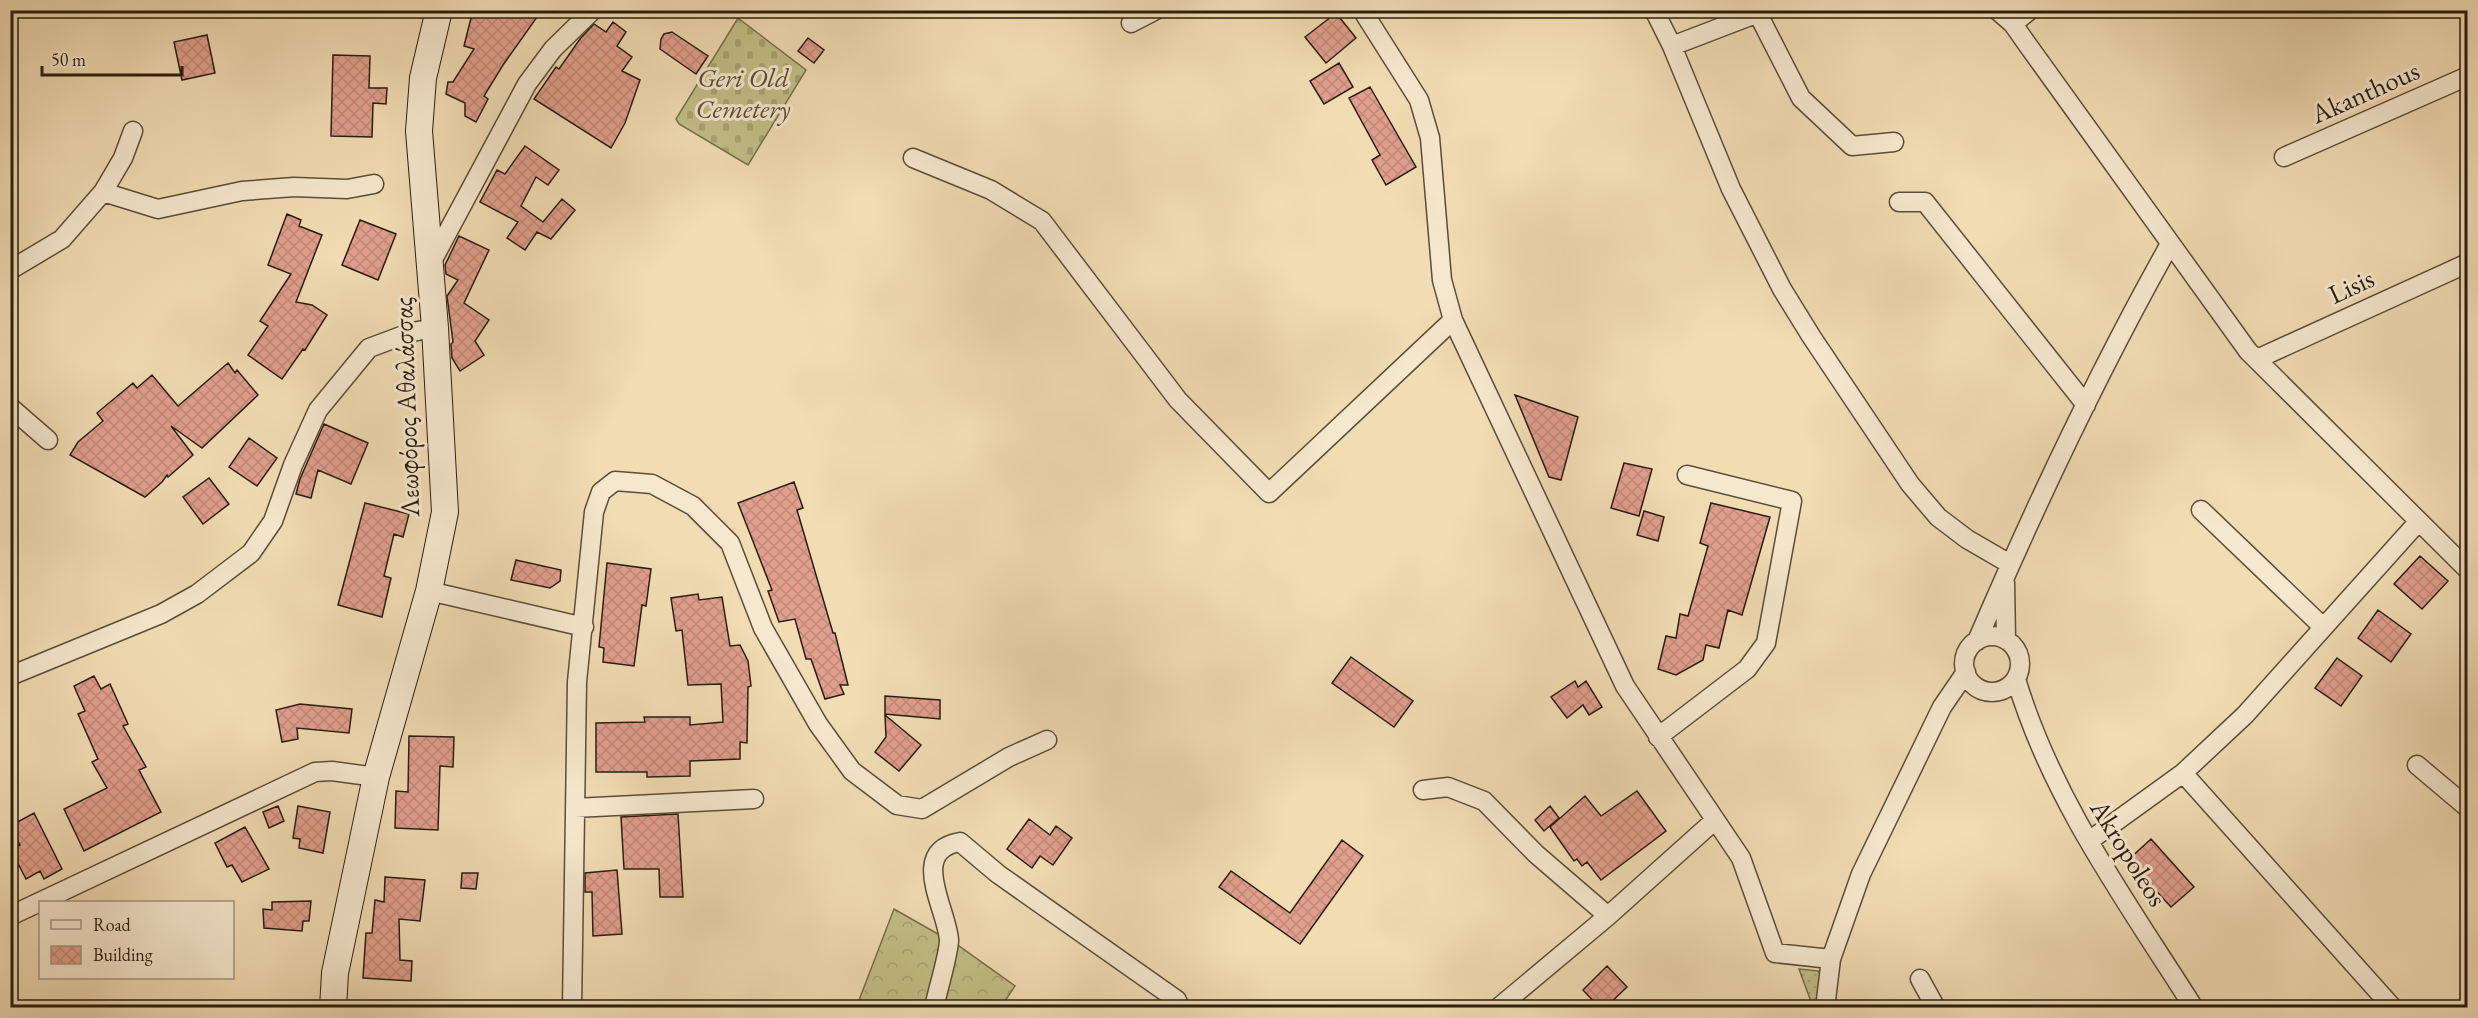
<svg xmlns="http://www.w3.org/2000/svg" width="2478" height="1018" viewBox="0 0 2478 1018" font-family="'EB Garamond',serif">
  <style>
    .grass { fill: url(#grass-dots); stroke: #766e4b; stroke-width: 1.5 }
    .forest { fill: url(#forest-crowns); stroke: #766e4b; stroke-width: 1.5 }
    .cemetery { fill: url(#cemetery-stones); stroke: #766e4b; stroke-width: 1.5 }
    .building { fill: url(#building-cross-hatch); stroke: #291d0f; stroke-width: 1.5 }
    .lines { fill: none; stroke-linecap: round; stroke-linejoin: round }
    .minor-casing { stroke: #5b4d38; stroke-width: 21 }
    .secondary-casing { stroke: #291d0f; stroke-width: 28 }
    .minor { stroke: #f6e8ce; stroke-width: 18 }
    .secondary { stroke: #f6e8ce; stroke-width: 26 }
    .labels { text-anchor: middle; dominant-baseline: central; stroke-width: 6; stroke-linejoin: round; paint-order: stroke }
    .park-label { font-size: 27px; font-style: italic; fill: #574d33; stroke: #f6e8ce }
    .street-label { font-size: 27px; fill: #291d0f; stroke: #f6e8ce }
  </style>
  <defs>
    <pattern id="grass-dots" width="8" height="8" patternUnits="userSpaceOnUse" patternTransform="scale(1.5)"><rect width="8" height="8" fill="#c2be87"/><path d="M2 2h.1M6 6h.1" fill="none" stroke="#a7a373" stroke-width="1.8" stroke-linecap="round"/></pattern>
    <pattern id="forest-crowns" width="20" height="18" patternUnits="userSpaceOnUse" patternTransform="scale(1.5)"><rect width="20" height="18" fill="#c2be87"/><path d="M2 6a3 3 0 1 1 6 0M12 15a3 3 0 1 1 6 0" fill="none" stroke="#a7a373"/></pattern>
    <pattern id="cemetery-stones" width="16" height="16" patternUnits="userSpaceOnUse" patternTransform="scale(1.5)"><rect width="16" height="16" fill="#c2be87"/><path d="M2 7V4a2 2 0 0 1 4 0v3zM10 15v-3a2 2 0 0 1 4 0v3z" fill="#a7a373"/></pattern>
    <pattern id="building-cross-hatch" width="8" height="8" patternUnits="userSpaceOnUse" patternTransform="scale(1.5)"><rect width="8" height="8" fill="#e19f8d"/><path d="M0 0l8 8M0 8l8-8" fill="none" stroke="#c18878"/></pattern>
  </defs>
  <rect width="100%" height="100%" fill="#f1dcb4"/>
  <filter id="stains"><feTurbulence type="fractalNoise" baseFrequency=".00333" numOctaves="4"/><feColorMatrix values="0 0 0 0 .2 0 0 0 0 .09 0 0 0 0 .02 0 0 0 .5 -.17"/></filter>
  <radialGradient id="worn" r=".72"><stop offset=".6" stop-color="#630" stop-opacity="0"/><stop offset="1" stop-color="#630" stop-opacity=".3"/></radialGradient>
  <path class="grass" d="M1799,969L1818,971L1823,977L1820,1007H1813Z"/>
  <path class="forest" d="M894,909L959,946L1015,986L1001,1007L856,1008Z"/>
  <path class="cemetery" d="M738,18L806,70L748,165L679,124L676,119Z"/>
  <path class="building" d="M473,10H542L503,65L484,96L488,99L476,122L465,116V103L446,94L448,82H453L474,49L464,46Z
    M1336,13L1356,38L1326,63L1305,37Z
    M613,22L626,32L617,46L632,57L622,71L640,80L625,123L611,148L534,99L556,67L559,69L580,39L594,24L606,32Z
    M672,32L708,56L696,74L660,49L661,39L664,34Z
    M207,35L215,73L182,80L174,42Z
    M808,38L824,50L814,63L798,51Z
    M333,55L370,56L369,88H387L386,104L373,103L372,137L331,136Z
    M1339,63L1353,87L1324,104L1310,81Z
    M1370,87L1416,167L1386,185L1372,160L1380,155L1349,98Z
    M525,146L559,170L548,185L536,177L521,206L543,222L562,199L575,210L551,239L537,232L525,250L507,238L518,222L480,202L497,170L505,174Z
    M287,214L301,220L299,226L322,235L296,302L312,305L327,315L305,350L303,349L282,379L248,355L268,326L260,321L291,274L268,265Z
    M360,220L396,234L378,280L342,265Z
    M459,236L489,250L464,303L489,320L475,341L484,355L460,371L452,358L451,344L453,342L447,296L458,280L446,274L445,265Z
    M228,363L235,373L237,370L258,395L202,448L171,426L193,455L168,477L167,475L162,482L145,497L70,455L78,442L103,421L97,413L133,383L137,388L152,375L178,406Z
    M1515,395L1578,417L1561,480L1549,477Z
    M324,424L368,443L351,484L318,470L311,498L296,494L300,479Z
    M249,438L277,458L257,486L229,467Z
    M1624,463L1652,469L1639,516L1611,508Z
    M209,478L229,504L203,524L183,497Z
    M794,482L803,508L797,510L833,633H835L848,685H840L844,694L825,699L811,659H806L795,619L779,622L768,591L772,590L738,503Z
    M365,503L409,514L403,537L394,534L384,576L391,578L382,617L338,605Z
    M1711,503L1770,517L1742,615L1728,610L1719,648L1706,645L1703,660L1676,675L1658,669L1666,636L1676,638L1680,614L1688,616L1708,546L1700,543Z
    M1644,511L1664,517L1658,541L1637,535Z
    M2420,556L2448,581L2422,609L2394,584Z
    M516,560L561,570L560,581L550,588L511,580Z
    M607,563L651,569L646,606L642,605L634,666L603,662L604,648L599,647Z
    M698,594L699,600L722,597L730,646L740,645L748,661L751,686L748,687L747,743L740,742V759L690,761V776L647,777V772H596V723L645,722L644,717H690V725L723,722L721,684L688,685L682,630L676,631L671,598Z
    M2378,610L2411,634L2391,662L2358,638Z
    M1351,657L1413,701L1394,727L1332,683Z
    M2337,658L2362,676L2341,706L2315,688Z
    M94,676L101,689L110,684L128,724L123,726L146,767L139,770L161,812L84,851L64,809L107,788L92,762L98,759L78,714L85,711L74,686Z
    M1575,681L1578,687L1586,681L1602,707L1589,715L1583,705L1567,718L1551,697Z
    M885,696L940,700V719L885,714Z
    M300,704L352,709L349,733L297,728L298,739L282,742L276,710Z
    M885,715L921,745L899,771L875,752L886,737Z
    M409,736L454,737L453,767L440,766L438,830L395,828L396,791L408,792Z
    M1637,791L1666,831L1601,880L1587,862L1582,866L1577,859L1574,861L1550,827L1585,796L1601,816Z
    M278,806L284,821L269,828L263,812Z
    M298,806L330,812L323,853L299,848L300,839L293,838Z
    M1550,806L1559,818L1544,831L1535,820Z
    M34,813L62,869L44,879L40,871L26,879L11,850L20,845L10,826Z
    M678,814L683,897H660L659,869H624L621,817Z
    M1029,819L1050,835L1056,826L1072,838L1053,865L1040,856L1032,868L1007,849Z
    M245,827L269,869L242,882L232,865L227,867L215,843Z
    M2151,839L2194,887L2171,907L2128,860Z
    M1342,840L1363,856L1300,944L1219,887L1231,871L1290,913Z
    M617,870L622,934L593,936L592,892H585V873Z
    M462,873H478L476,889L461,888Z
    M385,877L425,880L420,921L399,919L400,960L412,961L411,981L363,978L366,933H372L375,900L384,902Z
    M311,901L309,921H303L302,931L264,928L263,909L272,910V902Z
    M1607,966L1627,987L1605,1008H1600L1583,990Z"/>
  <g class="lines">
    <defs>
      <path id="minor" d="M1362,10L1419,100L1430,138L1442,280L1453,320L1625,686L1741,858L1775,953L1831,959
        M1654,10L1672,46L1731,189L1782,289L1811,336L1910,484L1938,517L1967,539L2010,564
        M1997,10L2013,24L2027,44L2248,351L2468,570
        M1758,14L1801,98L1852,146L1894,142
        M1131,23L1156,10
        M2013,24L2030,10
        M1672,46L1766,10
        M2284,157L2468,76
        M913,158L991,190L1042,221L1178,400L1269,493L1453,320
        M103,192L158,209L242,191L294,187L347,189L374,184
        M1899,202H1925L2086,405
        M430,265L527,84L553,49L593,10
        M10,270L62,239L103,192L123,158L133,131
        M2257,359L2468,263
        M10,407L48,440
        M2201,510L2322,626
        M2005,582L2006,640
        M429,591L584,627
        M1964 664a28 28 0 1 1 56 0a28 28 0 1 1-56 0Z
        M1977,641C2035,506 2098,372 2170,244
        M10,676L161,614L197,594L251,553L273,521L293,465L318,410L369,348L412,332L435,328
        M2016,679C2052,800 2127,902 2194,1008
        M1658,737L1747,669L1766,643L1792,501L1687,475
        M2417,765L2468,808
        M2183,773L2393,1008
        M1423,790L1448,787L1484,801L1536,854L1608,916
        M575,808L754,799
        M2089,841L2183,773L2245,715L2419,521
        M10,916L315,772L332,771L376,777
        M1920,979L1936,1008
        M572,1008L577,682L594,512L601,492L615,481L652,484L693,506L730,543L763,628L818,724L852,771L897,805L922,809L1009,757L1047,740
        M934,1008C937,992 949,954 949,940C947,909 908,851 960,842L998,874L1177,1000L1179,1008
        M1498,1008L1608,916L1714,821
        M1825,1008L1831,959L1861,874L1942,707L1966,672"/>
      <path id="secondary" d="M333,1008L335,973L376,777L429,591L445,512L435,328L419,131L423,78L439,10"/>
    </defs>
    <use href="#minor" class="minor-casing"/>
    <use href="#secondary" class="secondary-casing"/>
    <use href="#minor" class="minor"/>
    <use href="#secondary" class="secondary"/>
  </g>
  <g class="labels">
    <g class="park-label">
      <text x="743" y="77">Geri Old<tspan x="743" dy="31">Cemetery</tspan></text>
    </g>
    <g class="street-label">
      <text transform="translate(2365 92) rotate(-24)">Akanthous</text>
      <text transform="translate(2351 286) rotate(-25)">Lisis</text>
      <text transform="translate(406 407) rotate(-92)">Λεωφόρος Αθαλάσσας</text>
      <text transform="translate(2129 853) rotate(58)">Akropoleos</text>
    </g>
  </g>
  <rect width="2478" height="1018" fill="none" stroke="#f1dcb4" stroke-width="36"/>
  <rect x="12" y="12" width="2454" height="994" fill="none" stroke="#291d0f" stroke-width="3"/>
  <rect x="18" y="18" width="2442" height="982" fill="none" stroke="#291d0f" stroke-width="1.5"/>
  <rect x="39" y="901" width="195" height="78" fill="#f6e8ce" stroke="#a49782" stroke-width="1.5"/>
  <rect x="51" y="920" width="30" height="9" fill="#f6e8ce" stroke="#a49782" stroke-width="1.5"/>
  <text x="93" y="931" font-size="18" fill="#291d0f">Road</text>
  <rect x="51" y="946" width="30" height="18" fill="url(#building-cross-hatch)" stroke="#a49782" stroke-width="1.5"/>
  <text x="93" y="961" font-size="18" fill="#291d0f">Building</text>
  <path d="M42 66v9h140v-9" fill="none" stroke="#291d0f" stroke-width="3"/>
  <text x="51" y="66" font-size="18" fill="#291d0f" stroke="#f6e8ce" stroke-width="4.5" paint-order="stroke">50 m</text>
  <rect width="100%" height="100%" filter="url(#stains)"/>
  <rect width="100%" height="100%" fill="url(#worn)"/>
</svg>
